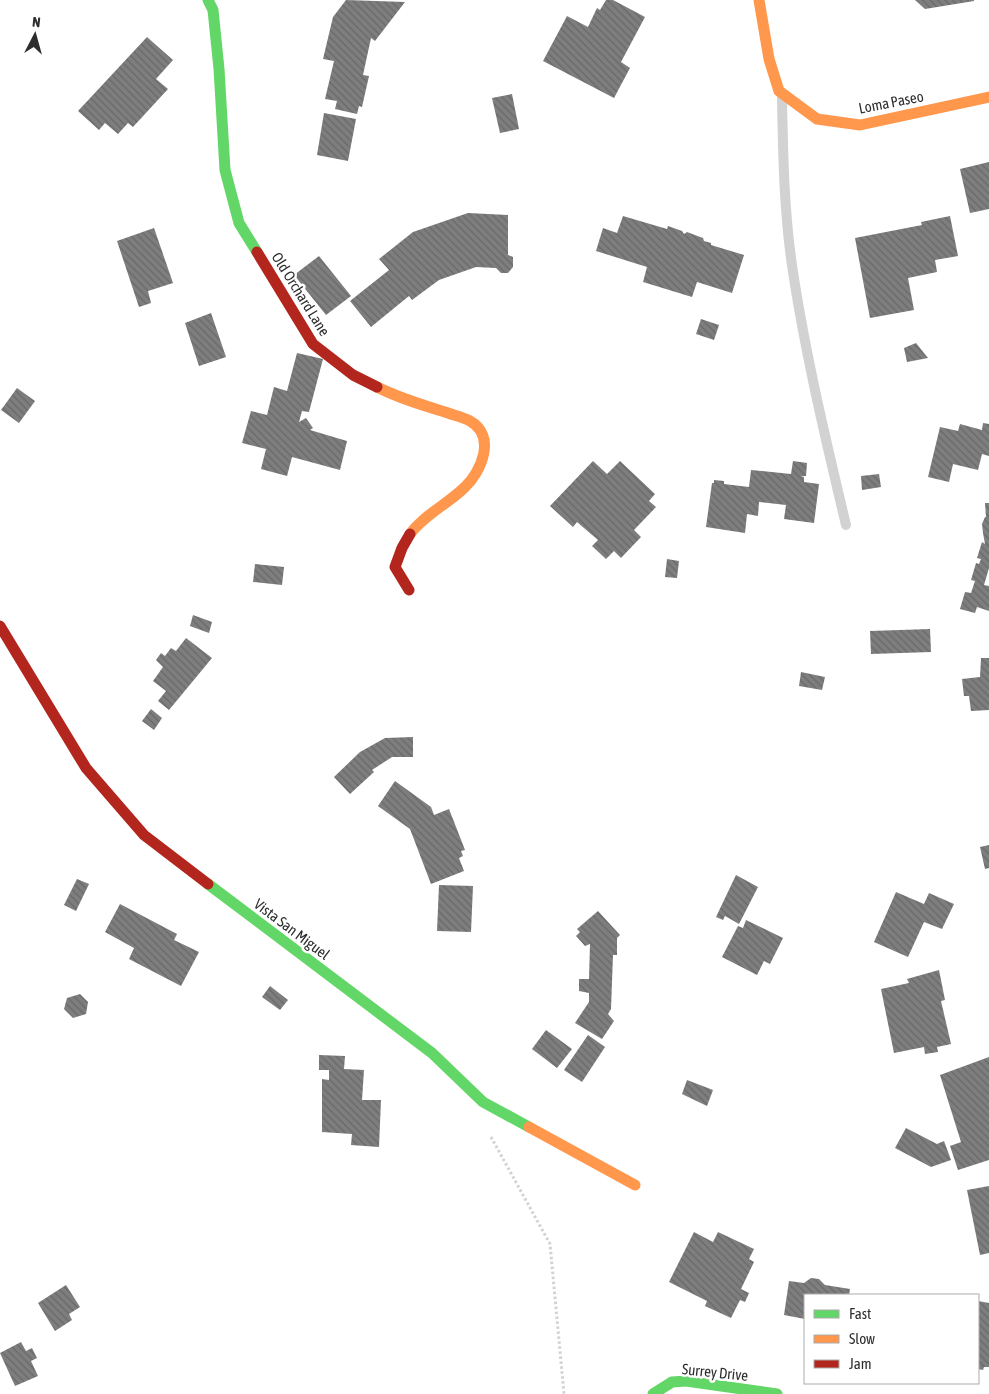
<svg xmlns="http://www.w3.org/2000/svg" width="989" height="1394" viewBox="0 0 989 1394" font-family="'Asap Condensed',sans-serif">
<defs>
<pattern id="building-back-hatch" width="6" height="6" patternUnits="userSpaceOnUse" patternTransform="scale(1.25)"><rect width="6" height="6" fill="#7e7e7e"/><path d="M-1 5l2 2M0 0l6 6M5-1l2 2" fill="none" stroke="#686868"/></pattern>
</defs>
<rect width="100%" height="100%" fill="#fff"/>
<path fill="url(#building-back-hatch)" d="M346,0l59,2 -30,39 -4,-3 -8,37 6,1 -7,31 -3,-1 -2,8 -22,-5 2,-8 -12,-2 9,-38 -11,-2 10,-42z
M606,0h7l32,17 -24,45 9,6 -16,30 -71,-37 24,-45 21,11 9,-19 3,2z
M915,0h59v1l-49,8z
M147,37l26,23 -17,19 12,10 -35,38 -5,-4 -10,11 -13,-11 -6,7 -21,-19z
M512,94l7,35 -19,4 -8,-35z
M324,113l32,6 -8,42 -31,-6z
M989,162v47l-19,4 -10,-44z
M468,213l40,2v40l5,2v10l-5,6h-7l-5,-5 -20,-1 -37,13 -27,20 -3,-4 -38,31 -21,-26 39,-31 -10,-11 34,-27z
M623,216l44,13 1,-3 14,5 2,3 3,-2 16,6 1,3 7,2v2l33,10 -12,38 -35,-11 -5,15 -49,-15 4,-15 -51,-16 7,-23 14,5z
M950,216l8,40 -23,4 2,12 -29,6 6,32 -44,8 -15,-80 67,-13 -1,-3z
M154,228l19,55 -25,8 3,12 -12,4 -22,-66z
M319,256l32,40 -25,19 -32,-40z
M211,313l15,44 -27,9 -14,-43z
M701,319l18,6 -5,15 -18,-6z
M916,343l12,15 -21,4 -3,-14z
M297,353l26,6 -14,53 -7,-1 -3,11 7,-4 7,10 -3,2 37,11 -7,29 -48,-13 -5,19 -26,-7 5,-20 -24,-6 9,-32 16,4 7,-28 13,4z
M17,388l18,13 -16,22 -18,-13z
M983,423l6,1v32l-7,-2 -4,16 -25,-6 -4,18 -21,-5 12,-50 18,4 2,-7 22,6z
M593,461l14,13 13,-13 35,33 -6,7 7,6 -22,23 7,7 -20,21 -7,-7 -8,8 -14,-13 6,-6 -21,-18 -4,5 -23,-21z
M793,461l14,2 -1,13h-5l3,1v5l15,2 -5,39 -30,-4 2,-14 -27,-3 -1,14 -11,-2 -2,19 -39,-6 6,-44h2v-3l10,1v3l25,3 2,-17 40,4z
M879,474l2,13 -19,3 -1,-14z
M985,503h4v65l-5,17 5,1v25l-12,-4 -2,6 -15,-4 5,-17 6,1 4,-12 -4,-1 5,-17 3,1 2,-5 -4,-1 5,-16 3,2 -2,-11 -1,-9 3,-7h1z
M667,559l12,2 -2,17 -12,-1z
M255,564l29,3 -2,18 -29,-3z
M193,615l19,7 -3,11 -19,-7z
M930,629l1,23 -60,2 -1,-23z
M186,638l26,20 -43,52 -11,-9 8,-10 -13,-10 10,-14 -7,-7 5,-7 4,3 6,-8 5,3z
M981,658h8v52l-18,1 -2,-15h-5l-2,-17 18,-2z
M801,672l24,5 -3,13 -23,-4z
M151,709l11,9 -8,12 -12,-9z
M413,737v20h-21l-20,13 2,2 -24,22 -16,-17 26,-25 25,-14z
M395,781l36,26 3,8 15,-6 16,41 -4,1 2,5 -4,2 5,13 -33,13 -21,-55 -32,-23z
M989,845v23l-4,1 -5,-22z
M736,875l22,12 -19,37 -14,-8 -2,4 -7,-3z
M77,879l12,5 -13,27 -12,-6z
M439,885l34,1 -2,46 -34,-1z
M896,892l28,12 5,-11 25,11 -12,25 -18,-7 -16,35 -34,-15z
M120,904l57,30 -3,6 25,12 -18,34 -52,-27 5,-11 -29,-16z
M598,911l22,24 -3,3v17h-4l-2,54 -3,5 6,7 -12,18 -27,-16 14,-21v-9l-10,-2v-12h10l1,-35 -5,2 -9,-10 4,-4 -3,-3z
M746,920l37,18 -13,26 -6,-3 -7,14 -35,-18 16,-31 5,2z
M939,970l6,30 -4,1 10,43 -14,3 1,5 -13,2 -1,-7 -30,6 -13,-64 28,-6 -2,-4z
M270,986l18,14 -8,10 -18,-13z
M80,994l8,8 -2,12 -13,4 -9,-9 3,-11z
M546,1030l26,19 -15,19 -25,-19z
M588,1035l17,12 -23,35 -18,-12z
M319,1055l26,1 -1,13 20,1 -2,30h19l-2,47 -28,-2 1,-11 -30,-2v-53l7,1v-10h-10z
M989,1057v103l-31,10 -8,-24 11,-4 -21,-67z
M687,1080l26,10 -6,16 -25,-12z
M906,1128l31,16 7,-3 7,19 -20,7 -36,-19z
M989,1186v67l-9,2 -13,-65z
M694,1232l19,10 5,-10 36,17 -5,10 5,3 -13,27 8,4 -4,9 -5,-2 -9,18 -26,-12 2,-5 -38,-19z
M811,1278l8,1 6,6 25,4 -1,6h-44v24l-21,-4 5,-34 15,2z
M66,1285l14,22 -11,7 3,6 -17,11 -17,-28z
M978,1301l11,2v64h-5l-1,3 -5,-1z
M21,1342l5,9 6,-3 5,10 -6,3 7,15 -23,10 -15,-33z"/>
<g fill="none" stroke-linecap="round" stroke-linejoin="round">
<path stroke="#d2d2d2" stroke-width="3" stroke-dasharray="2.5 2.5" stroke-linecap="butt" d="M491,1137l59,107 14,150"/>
<path stroke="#d2d2d2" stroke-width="10" d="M782,97c1,58 2,117 11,175 13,85 33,169 53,253"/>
<path stroke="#63d668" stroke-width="11" d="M208,0l5,10 6,59 6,101 14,53 18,29
M208,884l224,169 51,49 46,25
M653,1394l19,-12 14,-1 91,13"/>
<path stroke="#ff974d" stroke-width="11" d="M759,0l10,59 10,32 38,28 43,6 129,-28
M377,387c22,11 45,18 68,25 8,3 18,5 25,9 27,15 11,51 -5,66 -17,17 -40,27 -55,47
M529,1127l106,58"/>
<path stroke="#b3261e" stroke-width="11" d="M257,252l56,92 40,31 24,12
M409,590l-14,-23 7,-19 8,-14
M0,626l86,142 58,67 64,49"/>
</g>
<g text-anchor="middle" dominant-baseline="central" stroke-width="5" stroke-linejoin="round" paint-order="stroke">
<g font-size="15" fill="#2d2d2d" stroke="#fff">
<text transform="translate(891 102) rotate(-11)">Loma Paseo</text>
<text transform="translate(301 294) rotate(58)">Old Orchard Lane</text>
<text transform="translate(292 929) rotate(37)">Vista San Miguel</text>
<text transform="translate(715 1372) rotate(6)">Surrey Drive</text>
</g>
</g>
<rect x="804" y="1294" width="175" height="90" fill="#ffffff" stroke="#ababab"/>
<rect x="814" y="1310" width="25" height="8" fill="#63d668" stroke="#ababab"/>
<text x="849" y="1319" font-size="15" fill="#2d2d2d">Fast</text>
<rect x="814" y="1335" width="25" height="8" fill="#ff974d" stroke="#ababab"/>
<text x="849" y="1344" font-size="15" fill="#2d2d2d">Slow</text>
<rect x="814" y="1360" width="25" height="8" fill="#b3261e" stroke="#ababab"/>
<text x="849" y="1369" font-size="15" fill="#2d2d2d">Jam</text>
<g transform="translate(35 35) rotate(6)" stroke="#ffffff" stroke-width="4" paint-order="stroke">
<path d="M0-4L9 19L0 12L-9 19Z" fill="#2d2d2d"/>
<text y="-8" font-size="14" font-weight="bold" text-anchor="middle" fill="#2d2d2d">N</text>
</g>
</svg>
